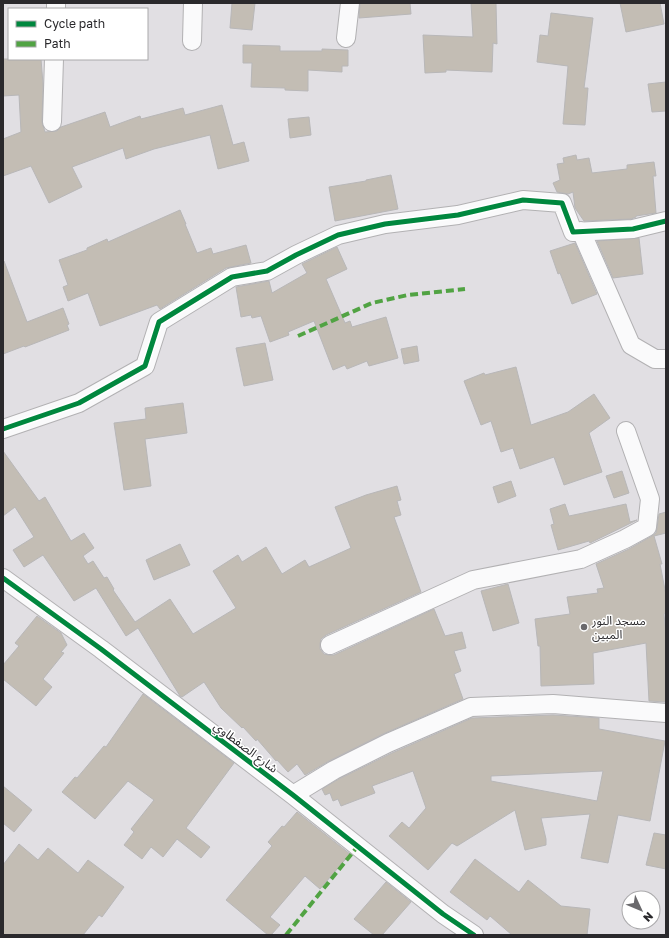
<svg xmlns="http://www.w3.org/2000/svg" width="669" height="938" viewBox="0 0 669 938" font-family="'Golos Text','Noto Sans Arabic',sans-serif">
<rect width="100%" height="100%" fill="#e1dfe3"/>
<path fill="#c3bdb4" stroke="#b8b7b8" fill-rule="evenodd" d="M232,3h23l-3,27 -22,-2z
M360,3h50l1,11 -52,4z
M471,3h25l1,41 -4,-1 -1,29 -46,-2v2l-21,1 -2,-38 50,2z
M620,3h40l4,21 -38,8z
M551,13l42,5 -9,70h4l-3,37 -22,-1 5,-58 -31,-4 3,-27 8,1z
M243,45l37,1v5h42v-2l26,1v16h-6v6l-34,-2v21l-23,-1v-2l-34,-1 1,-24h-9z
M3,59h38l2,25 -1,38 3,10 12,-1 4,-4 44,-15 5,15 30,-11 1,3 42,-11 2,7 37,-10 11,40 11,-3 5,19 -31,8 -8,-34 -56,14 -28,10 -3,-11 -51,19 10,20 -33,16 -18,-37 -28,10v-37l18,-7 -2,-37 -16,1z
M666,82v29l-14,1 -4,-28z
M309,117l2,18 -21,3 -2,-19z
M576,155l1,5 12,-2 3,15 35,-4v-4l27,-3 2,14h-3l3,37 -20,3v1l-5,2 -47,2 -9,-13 -2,-16 -5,2 -11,-2 -4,-9 7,-3 -3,-16 7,-1 -1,-5z
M391,175l7,34 -63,12 -6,-34 37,-6v-1z
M180,210l6,14h-1l12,29 14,-5 2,6 33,-9 5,18 -25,5 -66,41 -3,-4 -57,21 -12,-33 -20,8 -5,-14 5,-2 -9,-25 28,-10v-2l20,-9 1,3z
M639,238l4,36 -30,4 -16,-37z
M575,243l22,51 -25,10 -12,-31 -2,1 -8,-23z
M337,247l10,22 -21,10 19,44 5,-2 2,6 34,-10 12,41 -29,8 -2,-5 -20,8 -2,-4 -12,5 -19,-49 -26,11 1,3 -19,7 -9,-26 -9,2 -1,-3 -10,2 -5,-30 33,-6 3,12 35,-20 -5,-9z
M3,261h1l23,61 36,-14 6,16 -2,1 2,5 -44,17 -1,-1 -21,8z
M265,343l8,37 -29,6 -8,-38z
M417,346l2,15 -15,3 -3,-15z
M516,367l15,58 37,-13 26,-18 16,24 -21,15 13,39 -38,13 -10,-28 -34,12 -7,-21 -12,4 -10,-31 -10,4 -17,-44 20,-8 1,2z
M183,403l4,30 -42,6 6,47 -27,4 -10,-67 32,-4 -1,-11z
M3,451l36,50 6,-4 26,44 13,-8 10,15 -11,8 5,8 5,-3 11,17 3,-1 7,12 -1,1 22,32 35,-23 23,35 43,-26 -23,-37 25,-16 4,7 24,-15 16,27 23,-14 4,7 42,-19 -16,-41 31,-12 31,-9 4,14 -4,1 4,14 -7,2 27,75 -95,43 -5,4 -1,5v5l4,5 5,1h5l100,-46 11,27 17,-4 4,16 -12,3 7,20 -7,3 9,25 -80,35 -54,27 -24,14 -8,-11 -9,8 -11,-12 -1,1 -19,-22 -1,2 -13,-14 -1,1 -21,-20 -17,-26 -22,15 -2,-1 -42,-68 -12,8 -30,-48 -22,13 -31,-46 -19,12 -11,-17 21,-13 -19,-30 -12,9z
M622,471l7,22 -15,5 -8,-22z
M511,481l5,15 -18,7 -5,-16z
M565,504l4,12 57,-12 4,18 7,-2 -47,23 -1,-2 -31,9 -7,-25 3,-1 -4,-15z
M666,512v21l-12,3 8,28h-2l6,31v18l-2,1 2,20v68l-17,-1 -3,-58 -53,10 1,31 -53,2 -1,-40h-2l-3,-27 35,-5 -3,-17 31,-4 -1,-4 7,-1 -8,-24 33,-15 23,-13 4,-3 1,-5 2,-14z
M180,544l10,21 -36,15 -8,-20z
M508,584l11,39 -26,8 -12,-40z
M37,616l24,17 6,12 -6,7 3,1 -21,26 9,8 -16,19 -33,-27v-14l16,-19 -4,-3z
M143,694l91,69 -48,65 24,19 -9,11 -24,-19 -14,18 -12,-10 -9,12 -18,-14 10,-13 -3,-3 23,-29 -26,-19 -33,38 -33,-27 13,-15 2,1 27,-32 2,1z
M553,715l46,3v11l66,12 -15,80 -32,-6 -10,48 -27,-5 9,-44 -49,4 5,21v6l-21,5 -10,-40 -58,36 -5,-3 -24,27 -39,-34 13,-14 7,6 17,-20 -13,-37 -41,15 3,7 -34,13 -3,-7 -5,2 -3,-8 -5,2 -3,-6 17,-10 53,-26 80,-35zM603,771l-6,30 -106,-20v-5z
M3,786l29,24 -18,22 -11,-9z
M297,812l53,42 -30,35 -15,-13 -35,41 10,8 -9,10h-3l-42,-35 46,-54 -4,-4 14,-16 2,1z
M654,833l12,2v34l-20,-4z
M19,844l19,16 10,-12 30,25 10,-13 36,27 -22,30 -3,-2 -16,20h-80v-70z
M475,859l44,33 9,-12 33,26 29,3 -3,26h-75l-22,-19 -3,4 -37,-28z
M386,882l25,20 -29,33h-8l-20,-16z"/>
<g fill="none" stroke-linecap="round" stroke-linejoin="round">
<defs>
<path id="street" d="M56,3v6
M346,38l4,-35
M192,41l1,-38
M52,122l2,-63
M581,231l50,114 24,14h11
M3,429l76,-26 66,-37 14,-44 73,-45 35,-6 29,-16 42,-20 47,-11 73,-9 65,-15 39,3 11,29 60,-3 33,-8
M3,578l98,71 192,146 150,119 31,21
M330,645l143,-65 108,-21 44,-20 22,-12 3,-28 -24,-68
M293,795l41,-25 54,-27 83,-36 82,-3 113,9"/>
</defs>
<use href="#street" stroke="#b2b1b3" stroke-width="20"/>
<use href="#street" stroke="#fafafb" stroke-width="18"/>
<path stroke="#51a343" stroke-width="4" stroke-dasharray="8 4" stroke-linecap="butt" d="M298,336l74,-33 36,-8 57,-6
M286,935l72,-89"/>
<defs>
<path id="cycleway" d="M3,429l76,-26 66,-37 14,-44 73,-45 35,-6 29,-16 42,-20 47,-11 73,-9 65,-15 39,3 11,29 60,-3 33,-8
M3,578l98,71 192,146 150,119 31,21"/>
</defs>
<use href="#cycleway" stroke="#fff" stroke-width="8"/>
<use href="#cycleway" stroke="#00873e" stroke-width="5"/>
</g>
<circle fill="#6a696c" stroke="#fff" stroke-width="1.5" cx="584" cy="627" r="4"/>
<g text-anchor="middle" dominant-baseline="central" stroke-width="3" stroke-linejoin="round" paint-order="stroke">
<g font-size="12" fill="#2a292c" stroke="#fff" text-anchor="start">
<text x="592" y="620">مسجد النور<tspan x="592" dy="14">المبين</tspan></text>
</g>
<g font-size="12" fill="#2a292c" stroke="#fff">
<text transform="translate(246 747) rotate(37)">شارع الصفطاوي</text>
</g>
</g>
<rect width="669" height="938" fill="none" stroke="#2a292c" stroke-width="8"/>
<rect x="8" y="8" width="140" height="52" fill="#ffffff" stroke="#aaa9ab"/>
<rect x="16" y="21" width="20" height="6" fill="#00873e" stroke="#aaa9ab"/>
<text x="44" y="28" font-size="12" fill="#2a292c">Cycle path</text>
<rect x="16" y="41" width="20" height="6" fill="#51a343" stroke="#aaa9ab"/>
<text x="44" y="48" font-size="12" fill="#2a292c">Path</text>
<g transform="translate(641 910) rotate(134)"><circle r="19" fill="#ffffff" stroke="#aaa9ab"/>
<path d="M0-3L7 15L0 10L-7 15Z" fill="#6a696c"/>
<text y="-6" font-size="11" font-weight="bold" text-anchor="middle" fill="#2a292c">N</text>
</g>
</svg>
